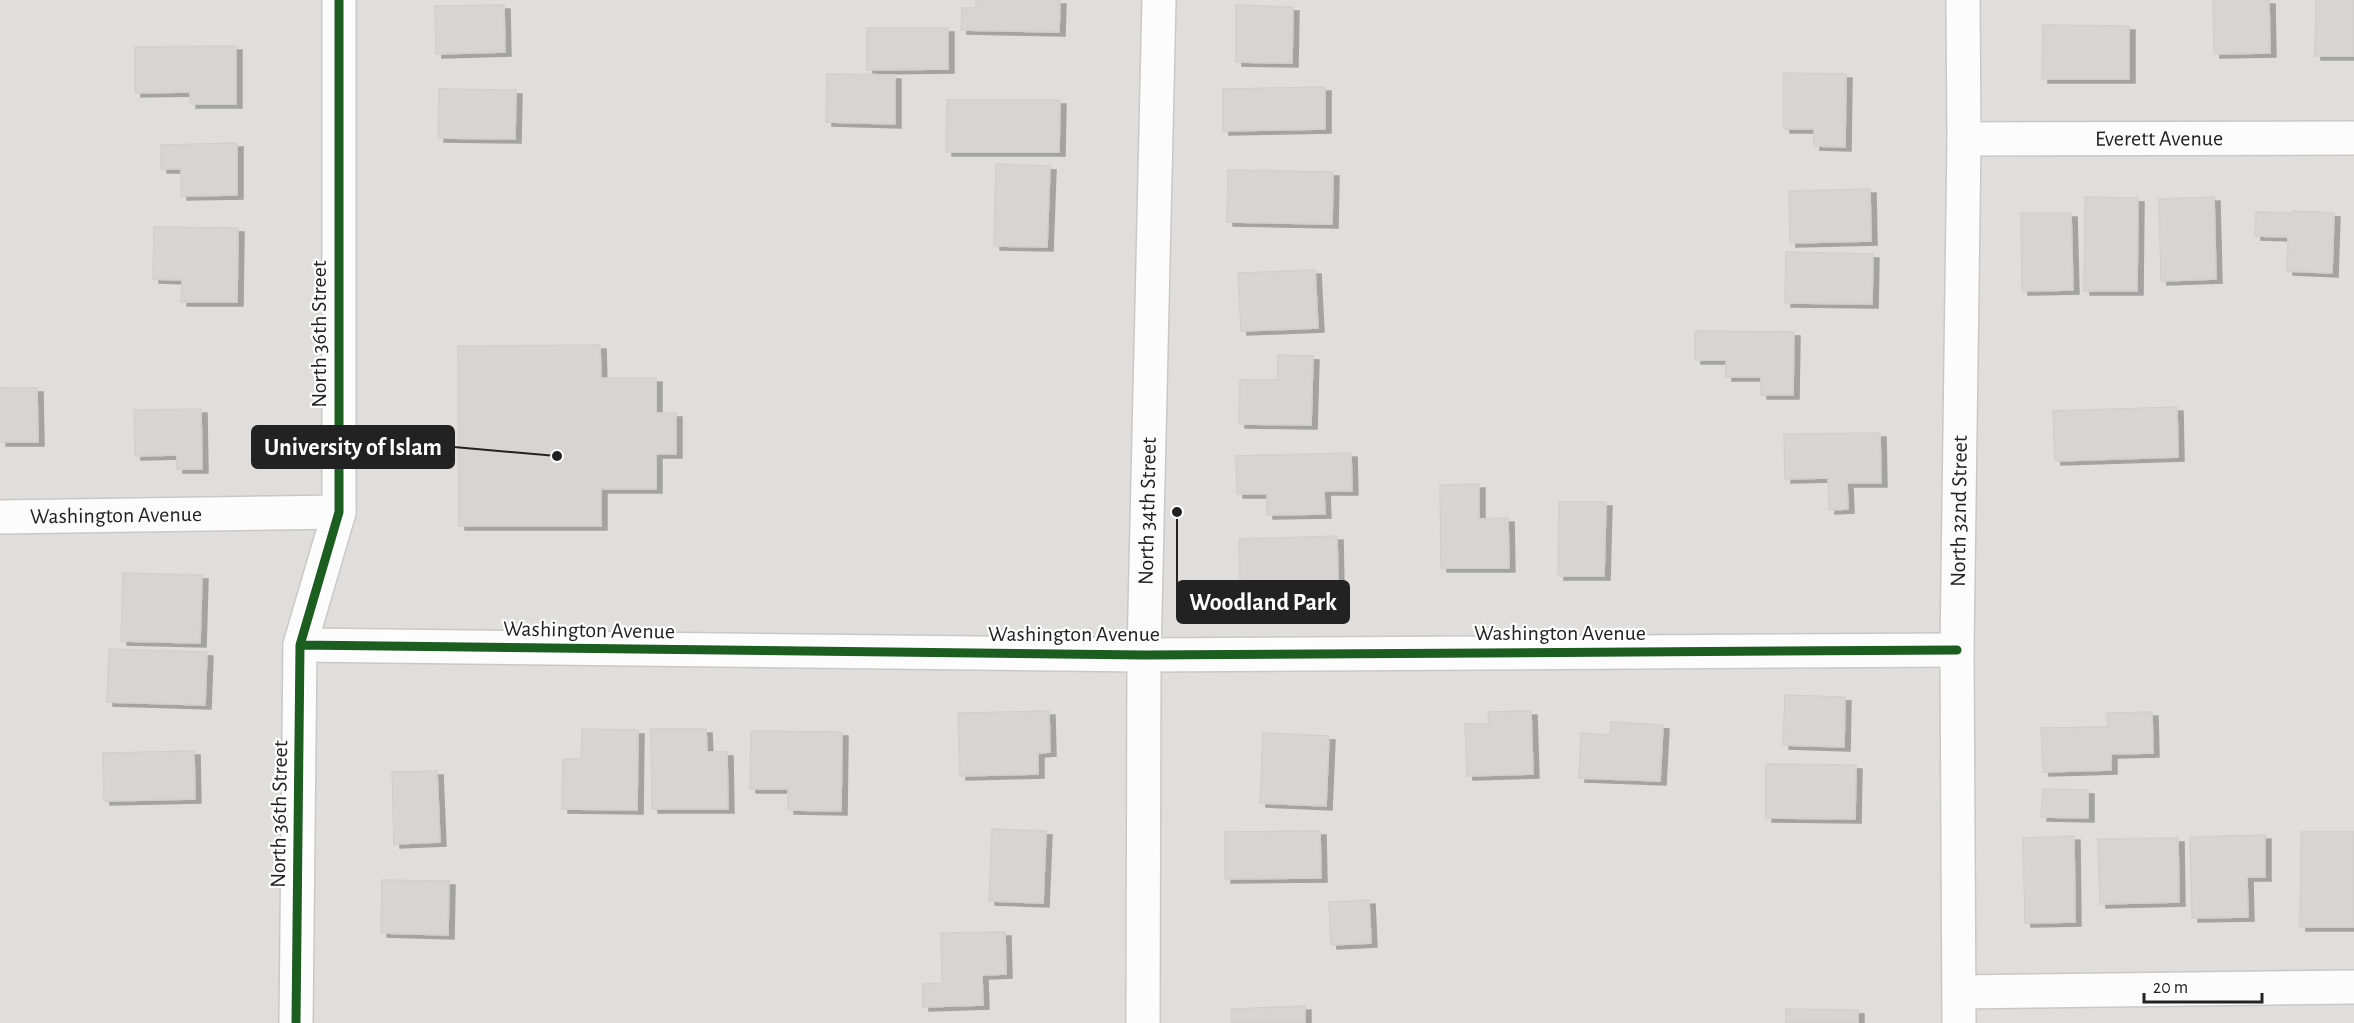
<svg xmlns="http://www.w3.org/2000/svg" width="2354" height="1023" viewBox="0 0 2354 1023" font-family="'Alegreya Sans',sans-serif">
<defs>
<filter id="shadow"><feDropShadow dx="6" dy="4" stdDeviation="0" flood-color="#0004"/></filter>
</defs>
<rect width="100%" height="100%" fill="#f0eeeb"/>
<path fill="#dfdedc" d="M0,0h2354v1023h-2354z"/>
<path fill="#d7d4d2" stroke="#d3d0cc" stroke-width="1.5" filter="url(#shadow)" d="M976,0h84l-1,32 -98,-2 1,-22h14z
M2213,0h56l1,53 -56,1z
M2316,0h38v56h-39z
M504,5l1,47 -69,2 -1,-48z
M1236,5l57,2 -1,56 -56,-1z
M2043,25l86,1v53h-87z
M867,28h81v41l-81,1z
M236,46v58h-46v-12l-55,1v-46z
M1784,73l62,1 -1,73 -31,-1v-17h-30z
M827,74l68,1v49l-69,-2z
M1325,87v42l-102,2v-42z
M439,89l77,1 -1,49 -77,-1z
M947,100h113l-1,52h-113z
M237,143v52l-56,1v-27h-20v-24z
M996,164l54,2 -3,81 -53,-1z
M1228,170l105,2 -1,52 -105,-2z
M1870,189l1,52 -81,2 -1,-52z
M2085,197l53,1 -1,93h-53z
M2214,197l2,82 -55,2 -2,-82z
M2293,211l41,2 -2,60 -45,-2 1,-34 -33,-1 1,-24 37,1z
M2021,213h50l2,77 -51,1z
M154,227l84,1 -1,74h-56l1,-22 -29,-1z
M1786,252l87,2 -1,50 -87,-1z
M1315,270l3,58 -77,3 -3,-58z
M1695,331l99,1 -1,63h-32v-18h-35v-17h-31z
M600,345l1,33h55v35h20v41h-20v35h-55v37h-142l-1,-180z
M1278,355l35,1 -2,69 -72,-1 1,-44h38z
M0,388h37l1,54h-38z
M2177,407l1,50 -123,4 -2,-50z
M201,409l1,60h-25v-14l-42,1 -1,-46z
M1880,433l1,50h-34l1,26 -19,1 -1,-32 -43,1 -1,-45z
M1351,453l1,38h-28l1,23 -58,1v-21h-30l-1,-38z
M1479,484v35l29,-1 1,50h-68l-1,-83z
M1559,502h47l-2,74h-46z
M1337,536l1,46h-19v21l-33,1v-22h-46l-1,-43z
M123,573l79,2 -2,68 -79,-2z
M109,649l98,3 -2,53 -98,-3z
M1785,695l60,2 -1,50 -61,-2z
M1049,711l1,41 -12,1v21l-78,2 -2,-63z
M1531,711l2,63 -66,2 -2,-52h24l-1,-12z
M2152,712l1,41 -42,1v16l-68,2 -2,-44 67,-1 -1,-14z
M1611,722l52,3 -3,56 -81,-3 2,-45 29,2z
M582,729l56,1 -1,80 -75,-1 1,-50h18z
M651,729h55l1,23h20l1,57h-76z
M751,731l91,1 -1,79 -53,-1v-21h-38z
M1263,733l66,3 -3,70 -66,-3z
M194,751l1,48 -91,2 -1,-48z
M1766,764l90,1 -1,54 -89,-1z
M437,771l3,71 -46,2 -2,-72z
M2043,789l45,1v28l-47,-1z
M992,829l54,2 -3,72 -54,-2z
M1320,831l1,47 -96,1v-47z
M2301,832h53v95h-54z
M2265,835v42h-18l1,40 -56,1 -2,-81z
M2074,836l1,86 -50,1 -2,-85z
M2178,838l1,64 -79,2 -2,-65z
M382,880l67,1 -1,54 -67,-2z
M1369,900l2,43 -40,2 -2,-43z
M1005,932l1,42 -24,1 1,30 -60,2v-23l19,-1 -1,-50z
M1305,1006v17h-73v-14z
M1786,1009l72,1v13h-72z"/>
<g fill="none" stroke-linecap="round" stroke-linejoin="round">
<defs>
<g id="minor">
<path id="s1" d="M1964,139l390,-1"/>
<path id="s2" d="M0,517l339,-5"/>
<path d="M300,645l844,10 813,-5"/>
<path d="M1959,992l395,-5"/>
<path d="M296,1023l4,-378 39,-133v-512"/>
<path id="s3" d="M1143,1023l1,-368 15,-655"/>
<path id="s4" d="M1959,1023l-2,-373 7,-511 -1,-139"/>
</g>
</defs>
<use href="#minor" stroke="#c9c8c7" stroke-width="36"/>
<use href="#minor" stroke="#fdfcfc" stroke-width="33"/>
<defs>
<path id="cycleway" d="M300,645l844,10 813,-5
M296,1023l4,-378 39,-133v-512"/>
</defs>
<use href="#cycleway" stroke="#fff" stroke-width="13"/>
<use href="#cycleway" stroke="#1b5e20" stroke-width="9"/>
</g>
<g text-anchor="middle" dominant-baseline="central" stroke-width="4.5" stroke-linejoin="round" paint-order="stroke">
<g font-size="22" fill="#222" stroke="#fff">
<text stroke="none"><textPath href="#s1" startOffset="195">Everett Avenue</textPath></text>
<text transform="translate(319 334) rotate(-90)">North 36th Street</text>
<text stroke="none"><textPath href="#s3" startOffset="512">North 34th Street</textPath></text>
<text stroke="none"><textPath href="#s4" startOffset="512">North 32nd Street</textPath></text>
<text stroke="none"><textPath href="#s2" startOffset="116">Washington Avenue</textPath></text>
<text transform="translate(589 630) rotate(1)">Washington Avenue</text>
<text x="1560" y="633">Washington Avenue</text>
<text x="1074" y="634">Washington Avenue</text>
<text transform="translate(279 814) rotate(-89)">North 36th Street</text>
</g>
</g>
<path fill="none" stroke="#222" stroke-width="2" d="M557 456L454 447M1177 512L1177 602"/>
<g fill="#222" stroke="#fff" stroke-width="2">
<circle cx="557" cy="456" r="6"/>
<circle cx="1177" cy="512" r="6"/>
</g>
<g fill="#222" stroke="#222" stroke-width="2">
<rect x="252" y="426" width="202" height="42" rx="6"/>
<rect x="1177" y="581" width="172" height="42" rx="6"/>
</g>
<g font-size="24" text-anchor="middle" font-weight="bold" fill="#fff">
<text x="353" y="455">University of Islam</text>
<text x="1263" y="610">Woodland Park</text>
</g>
<path d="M2144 993v9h118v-9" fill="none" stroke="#222222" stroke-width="3"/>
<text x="2153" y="993" font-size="18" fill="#222222" stroke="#ffffff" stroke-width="4.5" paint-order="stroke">20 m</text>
</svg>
